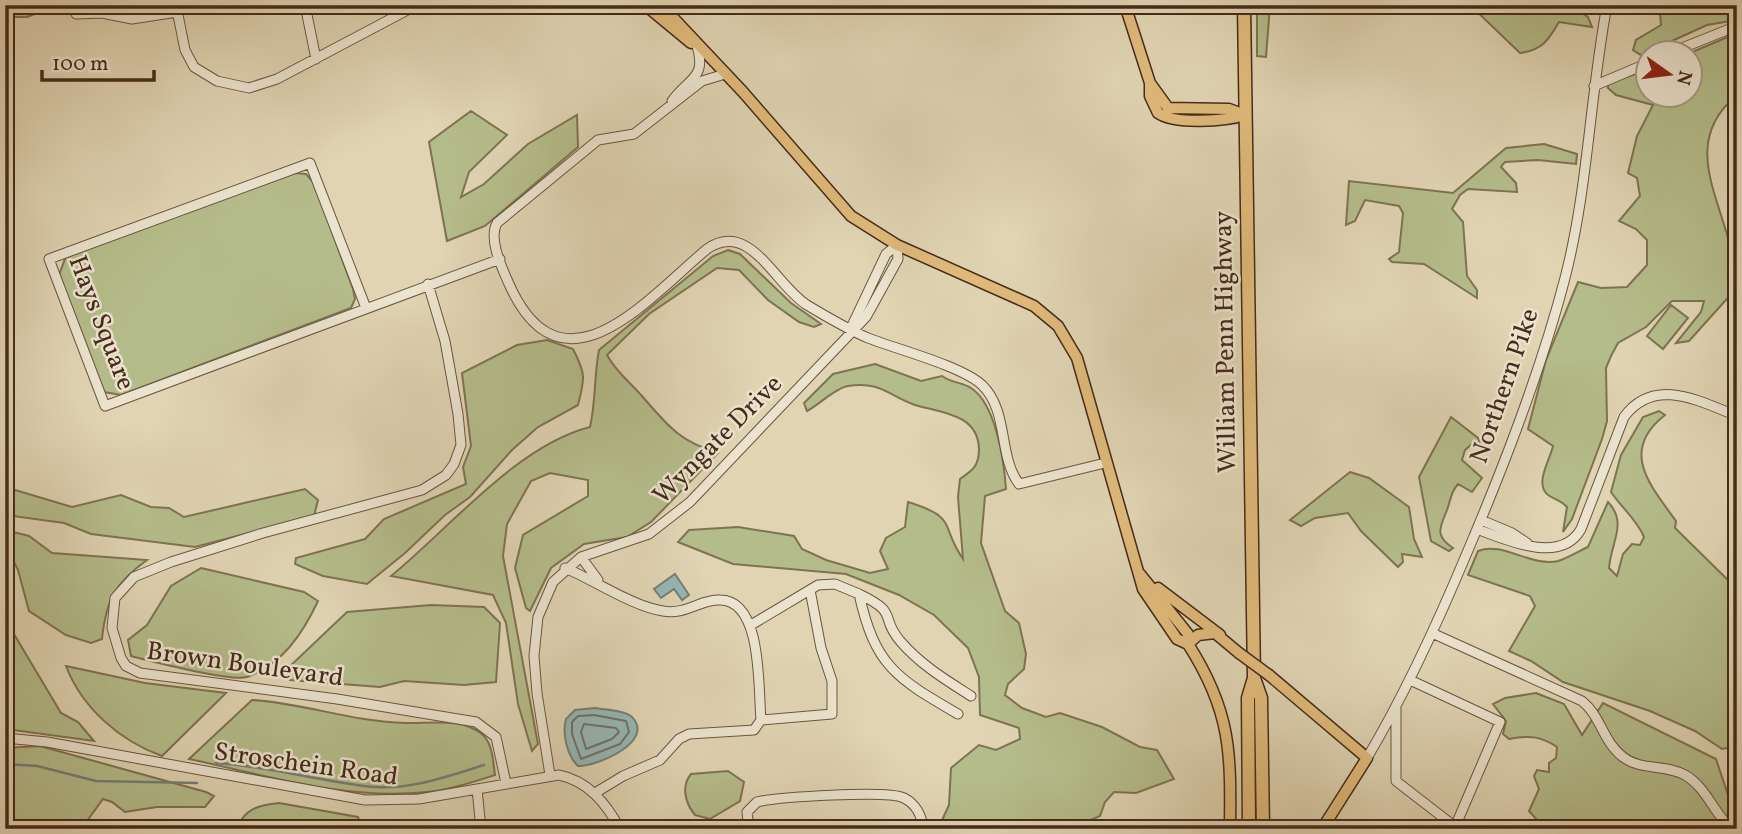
<svg xmlns="http://www.w3.org/2000/svg" width="1742" height="834" viewBox="0 0 1742 834" font-family="Vollkorn,serif">
<rect width="100%" height="100%" fill="#e0d4b3"/>
<filter id="stains"><feTurbulence type="fractalNoise" baseFrequency=".00286" numOctaves="4"/><feColorMatrix values="0 0 0 0 .2 0 0 0 0 .09 0 0 0 0 .02 0 0 0 .5 -.17"/></filter>
<radialGradient id="worn" r=".72"><stop offset=".6" stop-color="#630" stop-opacity="0"/><stop offset="1" stop-color="#630" stop-opacity=".3"/></radialGradient>
<path fill="#b5bc8b" stroke="#7e7352" stroke-width="2" d="M5,5h35v7l-13,5h-22z
M1257,5h13l-4,52 -9,-1z
M1470,5h98l20,12 4,10 -33,-5c-11,19 -17,28 -39,31z
M1646,5h91v15l-30,5 -66,30 -8,-5 3,-10 25,-15 -1,-13z
M1737,33v62c-69,57 5,125 -3,196l-45,50 -13,2 25,-31 3,-11h-32l-26,26 -28,16 -7,13 -5,12 1,53 -5,18 -30,80 -9,13 4,-25c-6,-7 -12,-7 -19,-12 -14,-11 2,-35 5,-49l-25,-17 18,-69 32,-78 23,6 26,-1 20,-22v-25l-11,-11 -17,-8 21,-25 -3,-18 -9,-5 9,-37 16,-31 -37,-10 -8,-7v-5l39,-13 1,24h42v-41z
M471,111l36,24 -38,37 -8,25 23,-13 44,-40 49,-29 1,32 -93,79 -38,15 -18,-99z
M1544,144l33,10 -1,10 -38,-4 -33,2 -4,5 15,16 1,9 -49,-3 -8,6 -8,14 11,13 4,54 10,14v8l-53,-34 -32,-2 -3,-3 10,-7 4,-39 -4,-7 -34,-6 -10,21 -9,4 3,-44 104,12 53,-45z
M294,173l12,1 8,9 39,106 2,10 -4,9 -230,87 -17,-3 -45,-117 7,-19z
M728,250l12,4 51,49 30,21 -7,3 -15,-5 -31,-22 -29,-30 -22,-2 -68,46 -42,41c9,17 23,27 35,41 26,30 37,45 76,57l-67,69 -24,15 -43,7 -33,24 -21,43 -4,-3 -11,-40 8,-33 65,-39v-16l-38,-7 -19,8 -24,43 -4,32 35,188 -6,7 -14,-47 -12,-81 -13,-28 -102,-19c59,-48 125,-130 199,-149 6,-26 4,-51 9,-77l114,-94z
M1671,305l17,13 -25,31 -16,-13z
M547,340l26,9c13,25 12,29 5,56l-40,22 -26,23 -42,47 -25,18 -40,38 -38,31 -44,-8 -28,-12 1,-6 69,-19 19,-20 82,-35 -3,-17 8,-21 -9,-73 55,-28z
M875,364l46,17 21,-5c9,7 20,6 29,12 25,16 33,73 35,101l-21,7 -4,47 24,68 14,12 7,31 -2,15 -16,15 -3,11 17,13 24,9 14,-4 42,14 38,20 17,3 17,29 -38,14 -22,-1 -9,10 -5,14 -31,13h-131l11,-24 2,-37 28,-23 17,5 24,-11 -1,-11 -39,-13 -1,-38 -11,-29 -34,-33 -35,-20 -53,-21 -113,-10 -55,-22 11,-12 49,-3 56,9 8,13 24,11 44,13 18,-4 -8,-18 6,-13 19,-11 3,-25c51,16 31,22 55,57l-5,-62 2,-18c13,-9 19,-13 19,-30 -1,-35 -37,-36 -64,-44 -26,-9 -34,-24 -67,-19 -13,2 -29,19 -41,25l-3,-8 29,-29z
M1659,411l6,4c-46,36 -15,70 11,106l-1,7 62,61v151l-4,7 -11,2 -27,-18 -45,-20 -87,-29 -32,-21 -22,-10 26,-45 -5,-10 -62,-21 10,-24c25,-10 52,16 80,10 10,-3 21,-10 30,-14l20,-45c20,21 3,40 1,66l8,8 6,-22 9,-10 8,1 4,-8c-7,-17 -23,-30 -33,-45l10,-37 22,-38z
M1451,417l27,21 4,9 -8,-5 -9,8 -3,10 20,18 -10,14 -14,-8c-8,9 -7,16 -11,26 -7,18 -13,25 6,38l-4,3 -18,-10 -12,-64z
M1350,472l19,6 40,29 5,32 8,18 -20,-3 1,8 -5,5 -37,-36 -13,-18 -33,5 -14,8 -11,-6z
M5,487l67,20 49,-12 30,12 18,1 15,9 121,-28 13,11 -4,16 -119,31 -104,-13 -27,-11 -59,-8z
M5,530l24,6 23,17 95,7c-32,23 -41,40 -45,79l-11,4 -25,-8 -37,-24 -11,-41 -13,-26z
M201,568l103,24 14,9c-15,32 -36,64 -71,76 -17,5 -96,-16 -116,-21l-3,-16 19,-15 24,-39z
M431,605l53,2 16,16 -4,59 -32,3 -60,-4 -24,6 -90,-7 -2,-12 59,-56z
M5,619l56,94 17,9 16,19 -89,-12z
M66,666l79,17 81,10 -64,63c-42,-15 -80,-48 -96,-90z
M1536,693l28,11 18,31 21,-32 113,56 16,48 -13,22h-158l-24,-9 -8,-9 10,-22 -5,-13 3,-6 12,2v-9l7,-5 1,-11c-16,-11 -29,-12 -48,-8l-6,-5 3,-13 -13,-17 12,-6z
M252,700c52,3 101,22 153,23 25,1 58,-6 78,12 10,10 10,27 12,40 -22,7 -46,15 -68,17 -81,9 -161,-17 -238,-33z
M40,746l166,46 8,4 -9,11h-48l-32,5 -13,-10 -9,-3 -22,30h-76v-81z
M728,771l16,11 -4,19 -30,18 -15,-4c-10,-12 -14,-29 -4,-41z
M279,803l79,14 2,6c-24,11 -68,8 -95,3l-4,3h-24c7,-21 23,-24 42,-26z"/>
<path fill="#96b7b5" stroke="#767f77" stroke-width="2" d="M675,574l14,21 -7,5 -8,-11 -13,9 -7,-9z
M595,708c10,2 29,2 37,9 24,25 -37,50 -54,49 -11,-10 -16,-33 -12,-47l9,-9z"/>
<g fill="none" stroke-linecap="round" stroke-linejoin="round">
<path stroke="#6e7068" stroke-width="2" d="M594,715l32,6 3,11 -9,12 -39,15 -9,-25v-12l6,-6z
M584,724l32,4 3,4 -7,7 -26,10 -5,-17z"/>
<path stroke="#767f77" stroke-width="2.5" d="M216,763c51,3 98,17 148,23 41,6 82,-9 120,-21
M5,764l32,2 59,15 101,2"/>
<defs>
<path id="minor" d="M176,5l9,45 9,17 23,14 32,7 28,-9 140,-74
M305,5l11,54
M76,14l26,-1 30,6 45,-7
M1672,52l65,-26
M725,74l-23,7 -68,53 -36,6 -101,83c-9,16 5,45 12,61 53,119 139,14 198,-35 43,-30 68,36 100,56 20,12 40,24 61,33 28,11 94,28 114,47 27,26 16,71 37,99l86,-21
M1594,86l54,-23
M672,101c16,-23 35,-22 25,-55
M428,284l17,57 13,73 3,31 -7,19 -8,11 -24,15 -159,43 -92,29 -37,15 -19,21 -3,30 9,30 5,8 14,7 197,26 139,23 20,15 10,46
M366,308l-56,-145 -261,96 56,147 395,-147
M850,330l36,-76 11,-9
M1481,520l31,13 15,10
M1477,529c29,11 84,36 104,0l43,-112c30,-41 75,-16 113,-1
M581,557l17,23
M565,568c29,12 69,39 98,43 24,4 37,-12 57,-11 43,0 38,89 41,120
M859,594c42,20 19,22 42,48 20,23 45,38 70,54
M751,625l67,-40 17,-1 24,10c16,72 37,84 99,120
M1432,633l150,68c19,15 21,41 41,56 18,14 43,7 62,18 21,12 29,38 46,54
M1410,680l90,42 -45,105
M1396,709v72l62,48
M761,720l71,-6v-33l-11,-33 -11,-58
M5,738l42,4 318,58 54,-1 140,-24c29,6 47,28 61,54
M1367,758c40,-67 72,-138 102,-210 37,-87 72,-178 96,-270 23,-89 25,-183 42,-273
M550,775l-13,-82 -3,-37 4,-39 15,-35 28,-25 68,-23 41,-32 176,-185 32,-58 -1,-14
M477,789l4,40
M595,793l28,-17 37,-16 19,-21 10,-5 65,-4 7,-10
M749,829l-2,-17 10,-10c21,-5 130,-12 147,-4 12,6 18,18 19,31"/>
<path id="major" d="M645,5l46,38
M661,5l82,87 108,124 46,29 137,61 24,20 19,32 66,231 34,50 11,5c43,67 43,108 42,185
M1125,5l25,78v13l8,17c17,12 68,8 87,2
M1150,83l18,25 61,1 16,6
M1140,574l48,60v10
M1158,588l62,47
M1188,644l10,-9 17,-2 24,20
M1269,675l98,83 -45,71"/>
<path id="highway" d="M1244,5l10,673 -6,20 1,131
M1254,678l7,20 2,131"/>
</defs>
<use href="#minor" stroke="#6c5440" stroke-width="11"/>
<use href="#major" stroke="#462a1a" stroke-width="13"/>
<use href="#highway" stroke="#462a1a" stroke-width="15"/>
<use href="#minor" stroke="#ebe3ce" stroke-width="9"/>
<use href="#major" stroke="#e0ba7a" stroke-width="10"/>
<use href="#highway" stroke="#e0ba7a" stroke-width="12"/>
<defs>
<path id="major-bridge" d="M1239,653l30,22"/>
</defs>
<use href="#major-bridge" stroke="#462a1a" stroke-width="13" stroke-linecap="butt"/>
<use href="#major-bridge" stroke="#e0ba7a" stroke-width="10"/>
</g>
<g text-anchor="middle" dominant-baseline="central" stroke-width="5" stroke-linejoin="round" paint-order="stroke">
<g font-size="26" fill="#462a1a" stroke="#ebe3ce">
<text transform="translate(101 323) rotate(69)">Hays Square</text>
<text transform="translate(1226 342) rotate(-91)">William Penn Highway</text>
<text transform="translate(1505 386) rotate(-71)">Northern Pike</text>
<text transform="translate(718 440) rotate(-45)">Wyngate Drive</text>
<text transform="translate(245 665) rotate(8)">Brown Boulevard</text>
<text transform="translate(306 765) rotate(8)">Stroschein Road</text>
</g>
</g>
<rect width="1742" height="834" fill="none" stroke="#e0d4b3" stroke-width="28"/>
<rect x="7" y="7" width="1728" height="820" fill="none" stroke="#462a1a" stroke-width="3.5"/>
<rect x="14" y="14" width="1714" height="806" fill="none" stroke="#462a1a" stroke-width="2"/>
<g transform="translate(1669 74) rotate(104)"><circle r="33" fill="#ebe3ce" stroke="#a99986" stroke-width="2"/>
<path d="M0-5L12 26L0 18L-12 26Z" fill="#8f2418"/>
<text y="-10" font-size="19" font-weight="bold" text-anchor="middle" fill="#462a1a">N</text>
</g>
<path d="M42 70v10h112v-10" fill="none" stroke="#462a1a" stroke-width="3.5"/>
<text x="52" y="70" font-size="21" fill="#462a1a" stroke="#ebe3ce" stroke-width="5" paint-order="stroke">100 m</text>
<rect width="100%" height="100%" filter="url(#stains)"/>
<rect width="100%" height="100%" fill="url(#worn)"/>
</svg>
